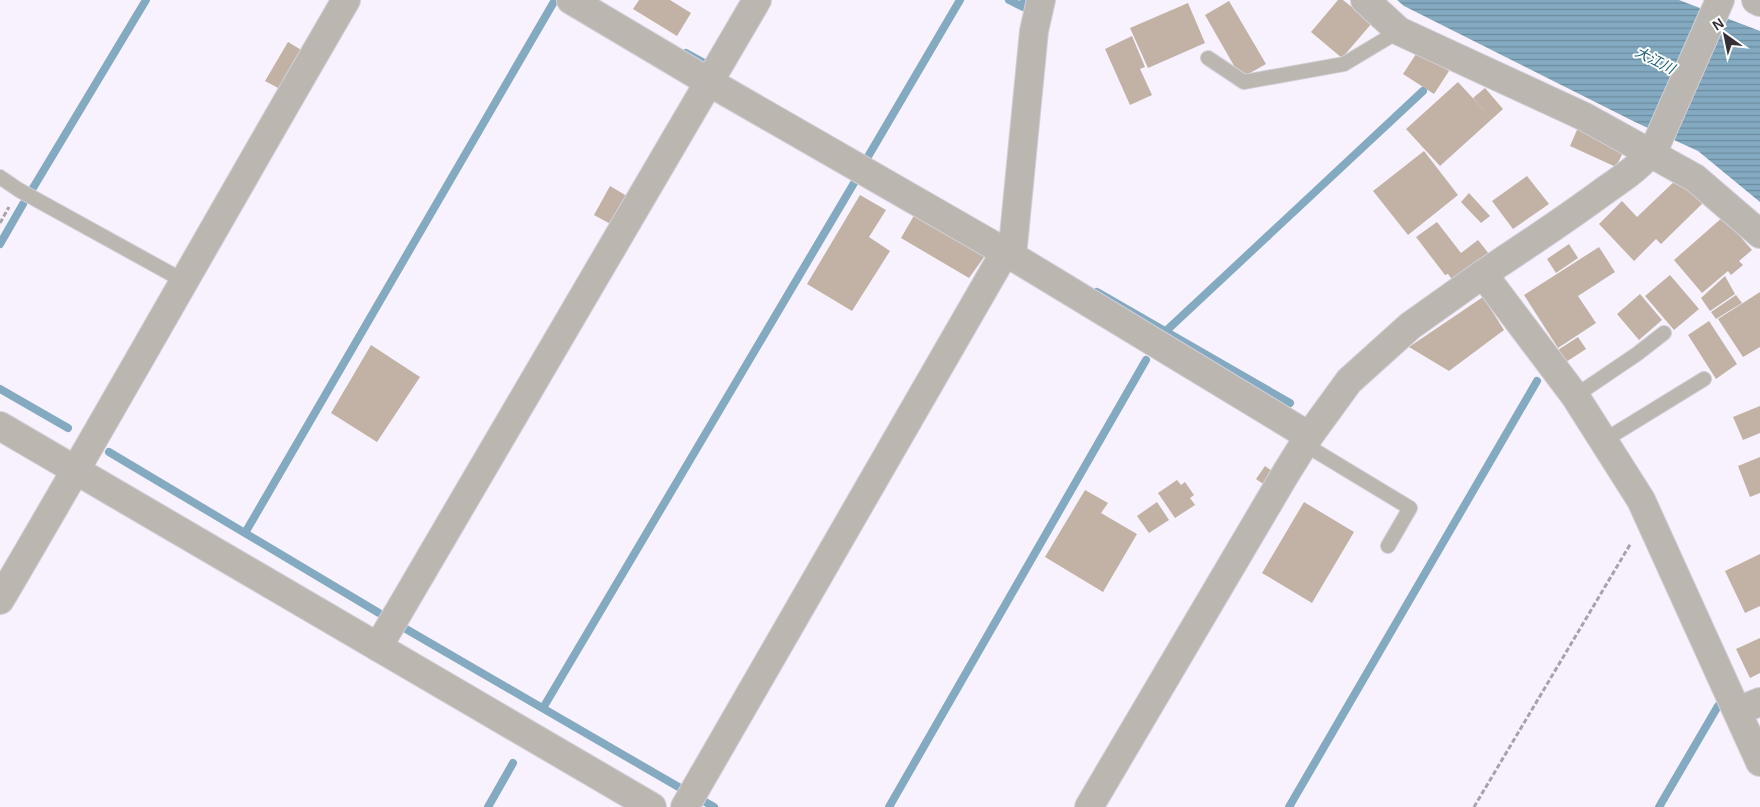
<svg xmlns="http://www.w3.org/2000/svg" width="1760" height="807" viewBox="0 0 1760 807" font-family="Arial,'Noto Sans JP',sans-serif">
<defs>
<pattern id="water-rules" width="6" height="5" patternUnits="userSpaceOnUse" patternTransform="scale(1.25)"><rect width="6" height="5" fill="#83aac1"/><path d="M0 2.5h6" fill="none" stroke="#6c8b9e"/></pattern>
</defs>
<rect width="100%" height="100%" fill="#f7f2fd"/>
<path fill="url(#water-rules)" d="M1397,0h282l81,31v171l-62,-51 -63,-29 -231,-116z"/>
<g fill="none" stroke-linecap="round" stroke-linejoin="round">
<path stroke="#83aac1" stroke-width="8" d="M1009,0l14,7 1,-7
M686,53l20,11
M866,160l94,-160
M33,188l113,-188
M0,244l23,-40
M1097,292l193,111
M1166,331l257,-240
M0,389l68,39
M109,452l270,161
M245,533l310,-533
M406,629l276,160
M543,708l314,-530
M700,799l14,8
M488,807l25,-44
M889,807l257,-447
M1289,807l248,-426
M1659,807l59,-101"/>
</g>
<path fill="#c1b2a5" d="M639,0h31l21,13 -14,23 -44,-27z
M1338,0h5l29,23 -30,35 -31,-26z
M1229,1l37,63 -25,14 -36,-63z
M1188,3l17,40 -57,25 -18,-40z
M1132,36l13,31 -5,2 12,26 -22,10 -25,-56z
M288,42l15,9 -23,38 -15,-8z
M1418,51l31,20 -15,23 -31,-20z
M1458,82l34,37 -52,47 -34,-37z
M1485,88l18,21 -11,10 -19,-21z
M1580,123l47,21 -11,23 -46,-21z
M1424,151l34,44 -50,40 -35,-44z
M1527,176l22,28 -36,25 -21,-28z
M1679,177l24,26 -42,41 -5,-5 -22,22 -35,-37 23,-23 15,16z
M610,186l22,13 -16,28 -22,-12z
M1469,193l21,23 -9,7 -20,-21z
M860,195l26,15 -17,27 21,14 -38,60 -45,-27z
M916,212l71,41 -18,25 -68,-40z
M1723,217l29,33 -13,11 4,4 -12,10 -3,-4 -26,22 -28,-33z
M1437,222l24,31 17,-13 15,19 -36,27 -9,-12 -3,1 -29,-38z
M1569,244l9,14 -22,15 -9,-14z
M1599,247l16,25 -37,24 18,27 -38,25 -34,-53z
M1670,275l29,34 -25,21 -29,-34z
M1725,276l10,18 -25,17 -9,-13z
M1760,292v55l-17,10 -25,-38z
M1640,294l22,26 -23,20 -22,-26z
M1736,295l6,8 -26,16 -5,-7z
M1483,297l21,33 -55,41 -40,-24z
M1709,321l28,43 -21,15 -28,-44z
M1578,337l8,12 -20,13 -8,-12z
M371,345l49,32 -43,65 -46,-29z
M1760,406v27l-17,7 -10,-23z
M1760,457v36l-10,4 -12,-31z
M1265,466l10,7 -9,13 -10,-7z
M1177,480l4,5 4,-3 9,13 -4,3 5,7 -20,13 -17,-25z
M1085,490l23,13 -7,10 36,21 -34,58 -58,-35z
M1157,502l12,18 -20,13 -12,-17z
M1304,502l50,30 -42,71 -50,-30z
M1760,554v52l-15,7 -20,-42z
M1760,638v35l-10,5 -14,-29z"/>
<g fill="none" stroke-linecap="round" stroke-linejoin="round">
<defs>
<path id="service" d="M1208,58l36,24 100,-18 55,-33
M0,177l19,13 165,91
M1575,396l62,-42 27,-21
M1603,441l101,-62
M1304,444l106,64 -22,38"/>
<path id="minor" d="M571,0l138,82 303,174 297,180
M1365,0l34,31 186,86 110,61 65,56
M1720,0l-64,145c-12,19 -33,33 -52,46 -39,29 -80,56 -121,83l92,122 66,104 119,262
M1756,0l4,2
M1012,256l22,-225 7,-31
M0,600c117,-199 230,-401 346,-600
M378,647l379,-647
M1737,711l23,-9
M685,807l320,-555"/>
<path id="tertiary" d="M0,426l652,381
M1089,807l197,-334 23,-37 40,-55 61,-55 73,-52"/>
</defs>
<use href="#service" stroke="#d4cfd9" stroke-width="16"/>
<use href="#minor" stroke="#d4cfd9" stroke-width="30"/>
<use href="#tertiary" stroke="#d4cfd9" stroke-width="30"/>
<path stroke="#a7a3ac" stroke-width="3" stroke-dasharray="5 2.5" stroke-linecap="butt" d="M0,223l9,-16
M1474,807l157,-264"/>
<use href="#service" stroke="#bbb7b0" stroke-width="14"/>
<use href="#minor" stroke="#bbb7b0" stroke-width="28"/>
<use href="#tertiary" stroke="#bbb7b0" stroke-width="28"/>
</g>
<g text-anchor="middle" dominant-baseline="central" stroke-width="4" stroke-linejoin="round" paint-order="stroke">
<g font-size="14" font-style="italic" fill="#165b7b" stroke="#fff">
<text transform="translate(1655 60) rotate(27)">大江川</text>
</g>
</g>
<g transform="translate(1725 35) rotate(327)" stroke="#ffffff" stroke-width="4" paint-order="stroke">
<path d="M0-4L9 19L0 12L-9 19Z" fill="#343037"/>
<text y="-8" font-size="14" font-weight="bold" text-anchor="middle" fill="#343037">N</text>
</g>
</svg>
